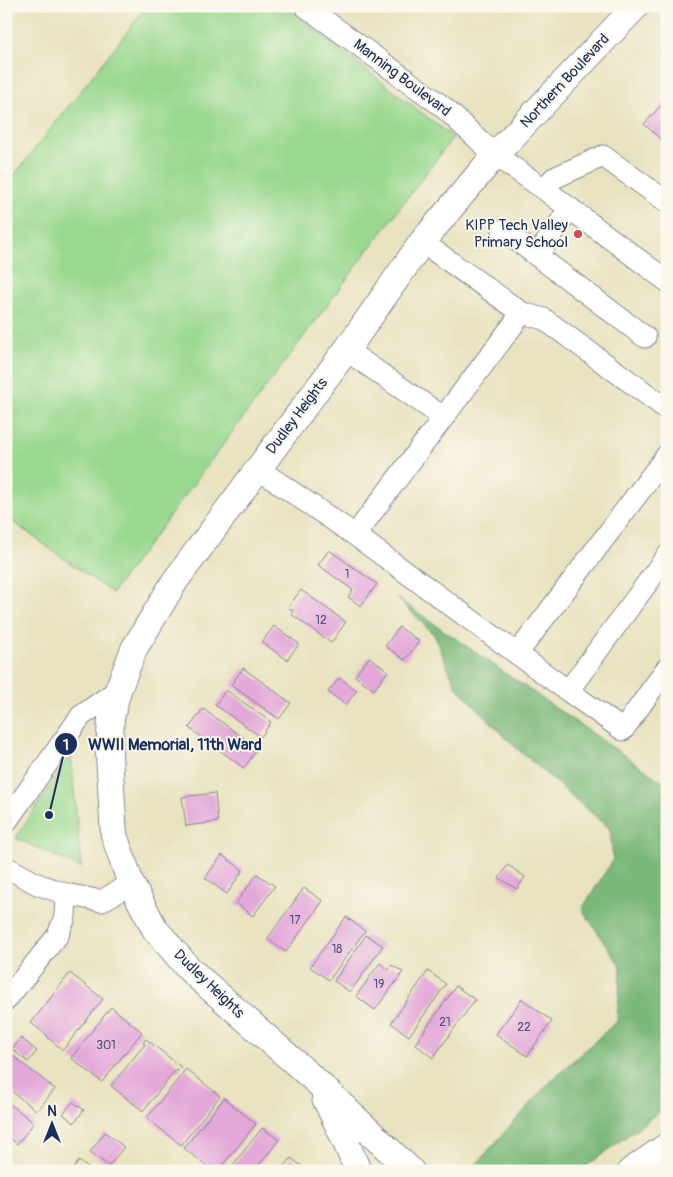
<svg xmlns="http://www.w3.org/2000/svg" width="673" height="1177" viewBox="0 0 673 1177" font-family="Pangolin,sans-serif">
<rect width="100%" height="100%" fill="#fbf7ec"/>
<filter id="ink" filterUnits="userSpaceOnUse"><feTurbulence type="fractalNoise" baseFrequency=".02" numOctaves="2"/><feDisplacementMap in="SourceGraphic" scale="10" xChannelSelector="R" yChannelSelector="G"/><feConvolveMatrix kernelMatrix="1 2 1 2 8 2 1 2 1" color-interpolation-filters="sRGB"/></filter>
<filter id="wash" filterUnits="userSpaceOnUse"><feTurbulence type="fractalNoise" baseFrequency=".0096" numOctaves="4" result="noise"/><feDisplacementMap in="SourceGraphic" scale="20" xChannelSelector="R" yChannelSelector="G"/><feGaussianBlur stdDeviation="1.12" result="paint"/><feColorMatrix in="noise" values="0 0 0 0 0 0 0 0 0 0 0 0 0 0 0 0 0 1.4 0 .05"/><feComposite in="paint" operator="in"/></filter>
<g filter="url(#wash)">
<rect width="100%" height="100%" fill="#e9e2c0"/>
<path fill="#99d88e" stroke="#5a8476" d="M147,6h137l169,131 -341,456 -106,-76v-331z
M71,754l10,114 -65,-30z"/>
<path fill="#7ab879" stroke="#4a746c" d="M397,598l270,187v321l-87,65h-110l79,-88 68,-62 4,-54 -39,-58 31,-49 -3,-31 -96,-83 -58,-60 -22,-51z"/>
<g id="blocks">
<path fill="#e3a7d9" d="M667,99v46l-23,-21z
M329,550l48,34 -16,22 -13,-9 5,-7 -35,-25z
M301,590l45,32 -15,21 -40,-29 2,-3 -5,-4z
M274,626l25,18 -12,16 -25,-18z
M399,627l20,14 -14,19 -20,-14z
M369,657l19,14 -14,19 -19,-14z
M243,668l48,35 -12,16 -48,-34z
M339,678l18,12 -11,15 -18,-13z
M226,690l45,32 -10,15 -46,-32z
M203,709l55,39 -14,20 -55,-40z
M215,793l3,29 -32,4 -4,-29z
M222,855l21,15 -16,24 -22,-16z
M508,865l17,12 -8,12 -18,-11z
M257,874l18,12 -22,30 -17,-13z
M304,888l19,13 -37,51 -19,-13z
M346,917l19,14 -36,49 -19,-13z
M366,935l17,11 -33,46 -16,-11z
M380,963l9,7 3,-5 11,7 -28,38 -19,-14z
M428,971l18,13 -37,52 -18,-13z
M70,973l33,26 -40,51 -16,-13 1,-1 -17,-13z
M456,986l19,14 -42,58 -18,-14z
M522,999l30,22 -25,35 -31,-22z
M111,1007l31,25 -40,50 -31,-24z
M21,1038l16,13 -9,11 -16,-13z
M146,1039l35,28 -3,4 -2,-1 -33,41 -32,-25 34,-42 -2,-1z
M8,1052l47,37 -18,22 -31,-24v-33z
M186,1069l34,27 -39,49 -34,-27z
M224,1098l32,26 -38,47h-6l-28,-23z
M6,1101l28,22 -17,21 -11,-9z
M73,1102l11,8 -10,13 -11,-9z
M262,1128l17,12 -25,31h-26z
M105,1132l19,15 -15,19 -19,-14z
M291,1158l17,13h-27z
M79,1161l13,10h-20z"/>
</g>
</g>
<g filter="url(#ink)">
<use href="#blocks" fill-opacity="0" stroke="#82888f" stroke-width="1"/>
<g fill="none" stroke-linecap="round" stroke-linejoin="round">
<defs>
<path id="minor" d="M305,6l137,100 53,49 49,34 123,92
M544,189l10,-11 49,-22 64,46
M503,230l142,107
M422,242l100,71 22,6 123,90
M537,256l33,-48
M522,313l-167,222 213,156 99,-135
M346,350l97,67
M258,469l97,66
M517,654l150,-199
M568,691l55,39 44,-62
M6,822l75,-106 37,-26
M6,867l31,17 29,10 35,7 30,-17
M6,1000l52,-65 7,-18 1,-23"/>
<path id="major" d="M325,1098l20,42 13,31
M411,1171l-94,-89 -128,-113 -34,-40 -24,-45 -17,-49 -5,-80 2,-37 7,-28 16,-41 41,-68 175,-236 72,-103 73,-87 141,-149
M631,1171l36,-25"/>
</defs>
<use href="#minor" stroke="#82888f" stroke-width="23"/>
<use href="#major" stroke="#82888f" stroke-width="28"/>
<use href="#minor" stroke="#fff" stroke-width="21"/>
<use href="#major" stroke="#fff" stroke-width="26"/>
</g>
</g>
<circle fill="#d1495b" stroke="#fbf7ec" stroke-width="2" cx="578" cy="234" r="5"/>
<g text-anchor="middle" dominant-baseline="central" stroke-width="4" stroke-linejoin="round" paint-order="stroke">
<g font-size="12" fill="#4d4d7d">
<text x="347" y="574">1</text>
<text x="321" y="620">12</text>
<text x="295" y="920">17</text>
<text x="337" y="949">18</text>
<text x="379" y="984">19</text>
<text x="445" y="1022">21</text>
<text x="524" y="1027">22</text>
<text x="106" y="1045">301</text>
</g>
<g font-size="15" fill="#1b2f5e" stroke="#fbf7ec">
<text transform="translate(402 78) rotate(37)">Manning Boulevard</text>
<text transform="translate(565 81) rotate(-47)">Northern Boulevard</text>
<text transform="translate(297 416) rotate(-53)">Dudley Heights</text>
<text transform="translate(209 984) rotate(44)">Dudley Heights</text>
</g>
<g font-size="15" fill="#1b2f5e" stroke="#fbf7ec" text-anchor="end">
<text x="568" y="225">KIPP Tech Valley<tspan x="568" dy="17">Primary School</tspan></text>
</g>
</g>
<path fill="none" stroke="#1b2f5e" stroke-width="2" d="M49 815L66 744"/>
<g fill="#1b2f5e" stroke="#fbf7ec" stroke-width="2">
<circle cx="49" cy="815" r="5"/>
<circle cx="66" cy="744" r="12"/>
</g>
<g font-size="15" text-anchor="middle" font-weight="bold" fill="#fff">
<text x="66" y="750">1</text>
</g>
<g font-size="16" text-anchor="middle" font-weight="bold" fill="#1b2f5e" stroke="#fbf7ec" stroke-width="4" stroke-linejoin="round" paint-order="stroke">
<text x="175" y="750">WWII Memorial, 11th Ward</text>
</g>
<rect width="673" height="1177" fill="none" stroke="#fbf7ec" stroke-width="25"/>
<g transform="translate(52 1124)" stroke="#fbf7ec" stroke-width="4" paint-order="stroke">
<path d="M0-4L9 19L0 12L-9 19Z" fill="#1b2f5e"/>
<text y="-8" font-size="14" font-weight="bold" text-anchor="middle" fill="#1b2f5e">N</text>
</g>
</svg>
